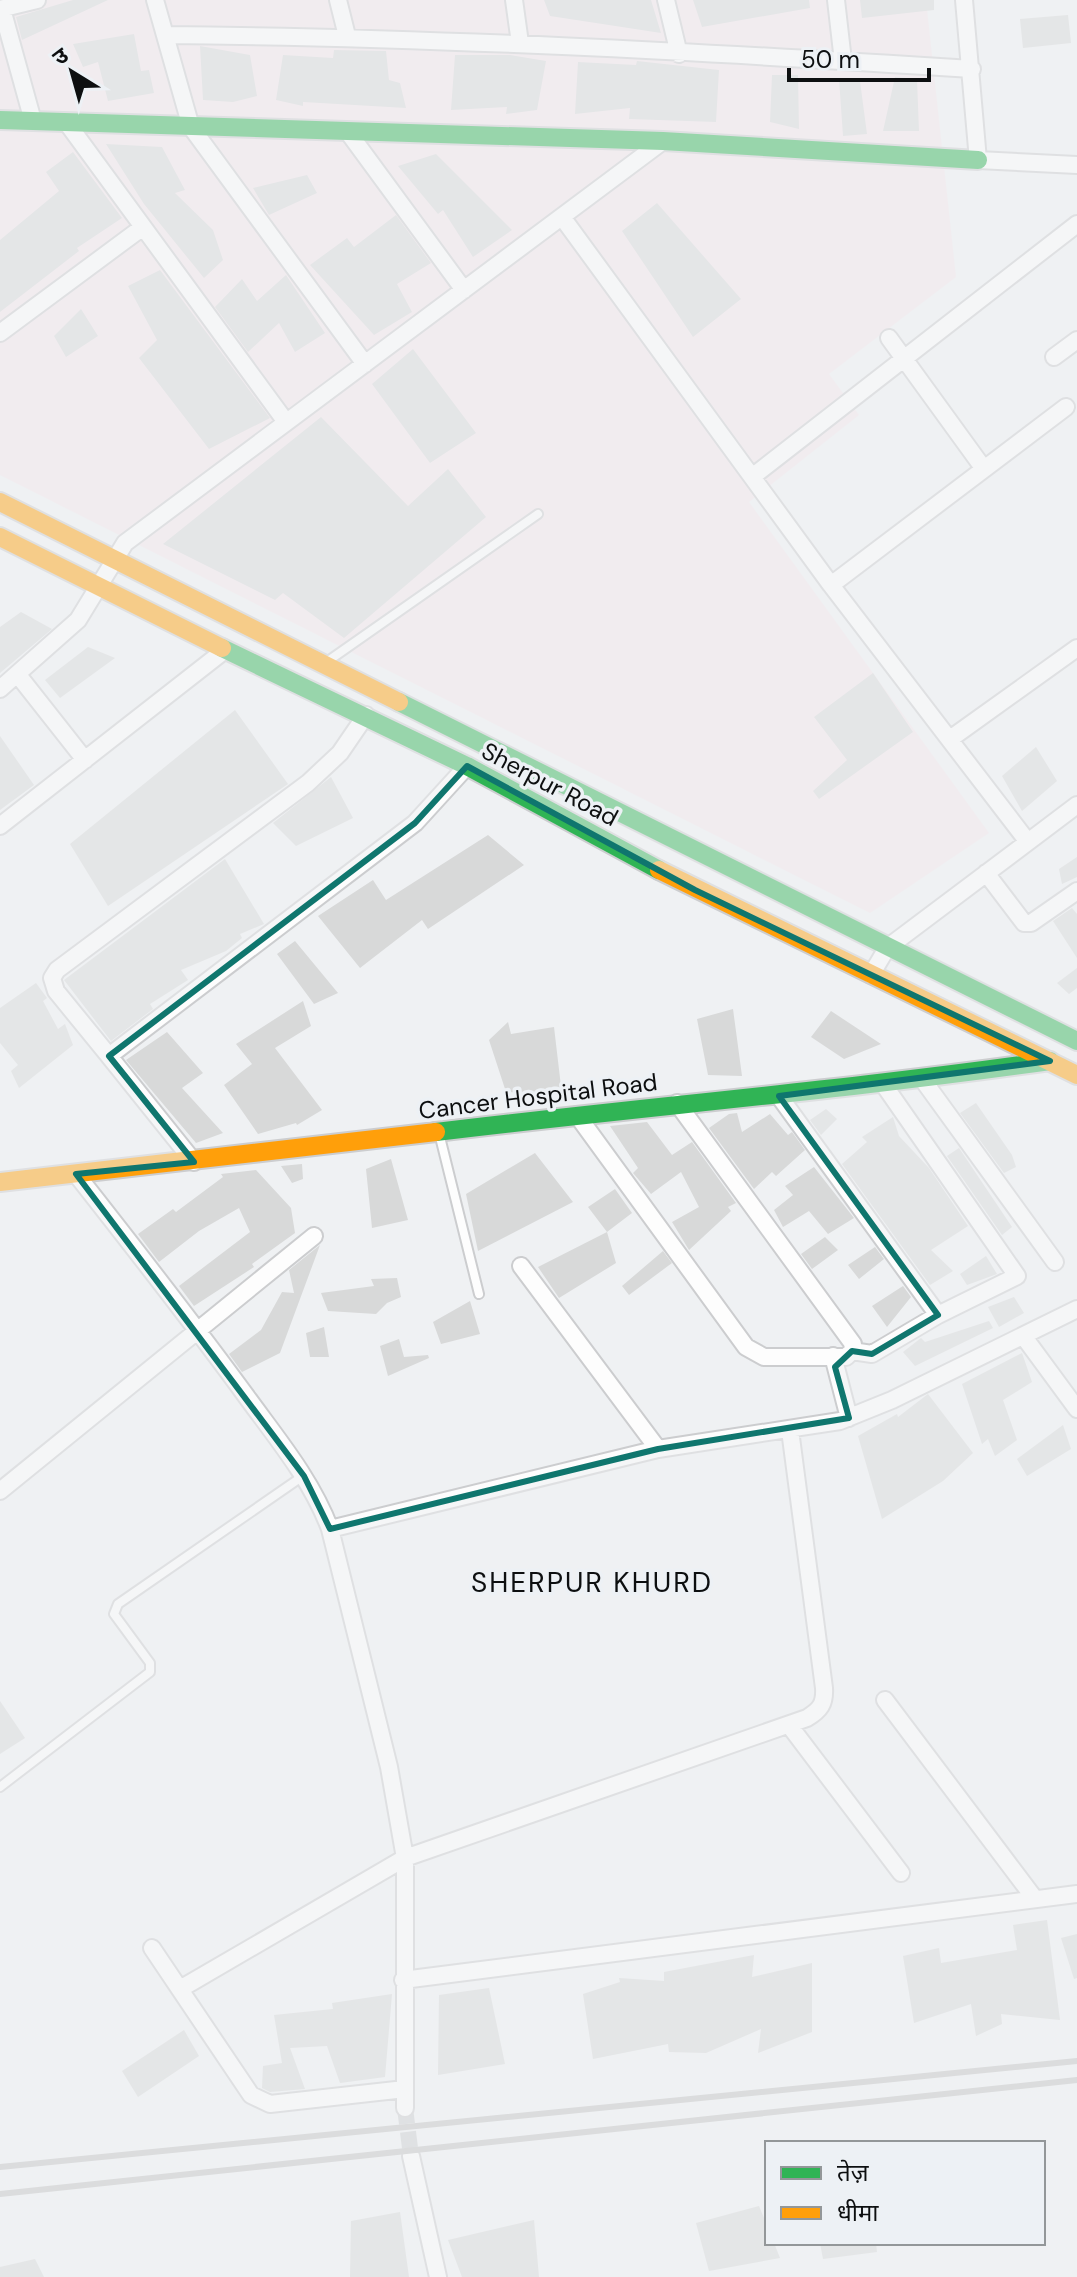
<svg xmlns="http://www.w3.org/2000/svg" width="1077" height="2277" viewBox="0 0 1077 2277" font-family="'DM Sans','Noto Sans Devanagari',sans-serif">
<rect width="100%" height="100%" fill="#eff1f3"/>
<path fill="#f4e7ec" d="M0,0h926l30,277 -127,97 30,41 -110,87 240,331 -119,80 -870,-438z"/>
<path fill="#d8d9d9" d="M73,0h35l-86,40 -6,-23z
M544,0h107l10,33 -111,-17z
M693,0h116l1,8 -108,19z
M860,0h74v10l-72,8z
M1068,15l3,28 -48,5 -3,-29z
M134,34l7,37 8,-1 5,23 -46,8 -10,-39 -15,5 -10,-23z
M200,46l50,9 7,41 -24,6 -30,-2z
M334,50l52,1 3,29 11,3 6,25 -103,-6v4l-27,-6 7,-45 50,3z
M455,55h55l36,6 -9,49 -31,4 1,-7 -56,3z
M637,61l82,9 -3,52 -87,-3 1,-11 -55,6 3,-52 58,3z
M772,75h26l1,54 -29,-7z
M895,77l22,2 2,52h-36z
M839,79l21,2 7,53 -24,2z
M106,144l56,3 23,43 -10,3 38,37 10,30 -19,18 -60,-74z
M73,152l49,66 -45,30 2,3 -79,61v-72l59,-49 -13,-19z
M436,154l76,76 -39,27 -30,-47 -5,4 -40,-48z
M307,175l10,18 -48,22 -16,-27z
M657,203l84,96 -48,38 -71,-106z
M396,215l35,48 -34,21 15,28 -38,23 -64,-70 37,-27 7,9z
M160,270l110,148 -61,31 -70,-91 18,-18 -29,-54z
M286,275l39,58 -30,19 -16,-29 -31,29 -33,-45 27,-28 15,22z
M81,309l17,27 -32,21 -12,-21z
M413,349l63,84 -46,30 -58,-79z
M321,417l87,89 40,-37 38,48 -142,121 -61,-45 -8,7 -112,-56z
M21,612l31,17 -52,44v-46z
M88,647l27,11 -55,40 -15,-18z
M873,673l40,59 -94,67 -6,-8 34,-31 -33,-43z
M235,710l53,74 -180,122 -38,-62z
M0,736l34,49 -34,25z
M1036,747l21,34 -35,30 -20,-35z
M331,777l22,41 -57,28 -23,-23z
M488,835l36,30 -96,64 -6,-9 -62,48 -42,-52 55,-36 13,20z
M1077,857v20l-15,7 -3,-15z
M225,859l39,65 -24,10 2,4 -16,13 -45,19 7,10 -38,24 3,5 -42,32 -47,-61z
M1072,908l5,6v44l-24,-37z
M295,941l43,52 -24,11 -37,-50z
M1077,968v20l-8,6 -12,-11z
M36,983l11,15 -4,3 15,28 7,-5 8,21 -54,43 -8,-17 7,-6 -18,-22v-35z
M303,1001l8,25 -36,22 47,62 -25,15 -1,-2 -38,11 -34,-49 28,-21 -16,-20z
M733,1009l9,67 -34,-1 -11,-56z
M831,1011l50,33 -37,15 -33,-22z
M508,1022l3,12 43,-7 8,68 -56,-3 -17,-52z
M167,1032l36,41 -21,15 41,45 -27,10 -70,-83z
M976,1103l36,52 4,12 -12,6 -44,-60z
M826,1109l11,10 -16,16 -11,-15z
M737,1113l5,19 28,-18 18,21 4,-3 13,18 -29,26 -4,-4 -18,17 -45,-61 20,-14z
M893,1117l6,19 30,32 39,58 -37,24 22,21 -23,14 -88,-121 25,-22 -5,-5z
M647,1122l25,33 20,-13 44,61 -8,4 3,4 -42,39 -17,-28 27,-15 -18,-35 -30,22 -18,-21 5,-5 -28,-42z
M959,1148l53,79 -10,8 -55,-79z
M535,1153l38,49 -95,49 -12,-57z
M391,1159l17,61 -36,8 -6,-59z
M302,1164l1,15 -11,4 -11,-17z
M814,1167l40,51 -26,16 -19,-23 -26,16 -9,-17 19,-15 -8,-9z
M256,1170l35,38 4,25 -43,31 2,3 -60,39 -15,-20 71,-54 -11,-24 -40,23 -40,31 -21,-28 35,-25 3,3 47,-35 -2,-3z
M615,1189l17,24 -25,19 -19,-25z
M607,1232l9,31 -57,35 -21,-31z
M825,1237l13,13 -26,19 -11,-15z
M320,1245l-40,108 -38,19 -13,-18 32,-24 21,-38 12,1 -5,-23z
M875,1247l9,12 -25,20 -11,-14z
M663,1251l9,12 -43,32 -7,-9z
M986,1256l11,18 -30,11 -7,-11z
M397,1278l4,19 -14,6 -11,11 -48,-3 -7,-18 53,-7 -3,-7z
M903,1286l8,11 -24,30 -15,-21z
M1014,1297l10,16 -25,14 -11,-20z
M470,1301l10,33 -39,10 -8,-22z
M989,1321l4,7 -78,38 -12,-14 18,-14 4,4z
M324,1327l5,30h-19l-4,-24z
M399,1339l5,18 24,-2 1,3 -41,18 -8,-30z
M1022,1353l10,29 -29,18 14,40 -22,16 -7,-17 -6,5 -20,-60z
M928,1394l45,59 -30,28 -61,38 -24,-83 39,-22 1,3z
M1063,1425l8,24 -44,27 -10,-17z
M0,1701l25,37 -25,16z
M1047,1920l13,100 -59,-6 1,10 -26,12 -5,-32 -57,19 -11,-67 36,-8 2,15 76,-13 -4,-25z
M1077,1934v44l-3,1 -13,-41z
M754,1955l-2,22 60,-14v69l-54,21 3,-24 -55,24 -37,-1 -1,-8 -75,15 -10,-65 37,-12 -1,-4 45,3v-9z
M489,1988l16,76 -67,11 1,-80z
M392,1994l-7,83 -45,6 -13,-37 -37,2 15,41 -35,3 -8,-4 1,-22 19,-3 -8,-48 59,-6 -1,-6z
M184,2030l15,26 -61,41 -16,-26z
M759,2206l8,19v18h7l6,15 -71,13 -13,-48z
M400,2212l9,65h-59l1,-56z
M534,2220l5,57h-77l-14,-37z
M820,2243h56l1,9 -54,7z
M35,2259l9,18h-44v-10z"/>
<g fill="none" stroke-linecap="round" stroke-linejoin="round">
<path stroke="#cdcfd1" stroke-width="16" stroke-dasharray="16 8" stroke-linecap="butt" d="M405,2108l6,48"/>
<defs>
<path id="lane" d="M328,661l210,-147
M440,1137l39,157
M0,1787l150,-115v-9l-36,-49 4,-10 185,-128"/>
<path id="street" d="M155,0l36,127 174,237
M338,0l9,36
M514,0l6,43
M666,0l13,54
M836,0l7,61
M964,0l14,160 99,5
M0,9l37,-9
M2,9l31,112
M165,35c269,2 538,17 807,34
M67,123l219,299
M348,132l116,158
M562,217l269,368 197,257
M0,333l143,-106
M889,338l95,131
M1054,357l23,-17
M752,477l325,-253
M831,585l235,-178
M18,675l67,85
M0,689l78,-69 47,-77 538,-402
M366,715l-26,38 -32,30 -251,187 -5,8 4,13 53,65 306,-233 52,-57
M950,739l127,-91
M0,826l225,-176
M986,873l38,50h7l46,-32
M871,975l16,-27 190,-143
M109,1056l85,106
M923,1080l132,182
M779,1096l159,219
M577,1115l169,232 18,10h82l6,-6 1,-7 -176,-241
M76,1174c59,75 117,149 173,226 30,41 63,81 81,129l328,-80 182,-28 52,-21 185,-91
M521,1266l137,183
M1024,1337l53,72
M852,1351l20,3 66,-39 79,-39 -133,-191
M833,1356l16,62
M0,1491l314,-255
M330,1529l59,238 16,91 402,-140c13,-8 18,-14 17,-30l-34,-258
M885,1700l150,199
M789,1725l112,148
M405,1858v250
M152,1948l99,147 19,9 135,-15
M403,1980l674,-86
M180,1989l225,-131
M411,2156l27,121"/>
<path id="fast" d="M0,120l663,21 315,19
M222,648l245,118 192,104
M399,702l678,339
M436,1132c205,-25 410,-42 614,-71"/>
<path id="slow" d="M0,502l399,200
M0,537l222,111
M659,870l418,205
M0,1182l436,-50"/>
</defs>
<use href="#lane" stroke="#cccdcf" stroke-width="12"/>
<use href="#street" stroke="#cccdcf" stroke-width="20"/>
<use href="#fast" stroke="#cccdcf" stroke-width="22"/>
<use href="#slow" stroke="#cccdcf" stroke-width="22"/>
<use href="#lane" stroke="#fdfdfd" stroke-width="8"/>
<use href="#street" stroke="#fdfdfd" stroke-width="16"/>
<use href="#fast" stroke="#30b455" stroke-width="18"/>
<use href="#slow" stroke="#ff9f0a" stroke-width="18"/>
<path stroke="#c3c3c3" stroke-width="6" d="M0,2167l1077,-106
M0,2194l1077,-114"/>
</g>
<path d="M0 0H1077V2277H0ZM467,766l228,124 355,171 -271,35 159,219 -66,39 -20,-3 -17,16 14,51 -191,31 -328,80 -26,-53 -228,-302 118,-12 -85,-106 306,-233z" fill="#eff1f3" fill-opacity=".55" fill-rule="evenodd"/>
<path fill="none" stroke="#0f766e" stroke-width="6" stroke-linejoin="round" d="M467,766l228,124 355,171 -271,35 159,219 -66,39 -20,-3 -17,16 14,51 -191,31 -328,80 -26,-53 -228,-302 118,-12 -85,-106 306,-233z"/>
<g text-anchor="middle" dominant-baseline="central" stroke-width="7" stroke-linejoin="round" paint-order="stroke">
<g font-size="24" fill="#0d0f10" stroke="#edf1f5">
<text transform="translate(550 784) rotate(28)">Sherpur Road</text>
<text transform="translate(538 1096) rotate(-7)">Cancer Hospital Road</text>
</g>
<g font-size="28" letter-spacing="2" fill="#0d0f10" stroke="#edf1f5">
<text x="592" y="1582">SHERPUR KHURD</text>
</g>
</g>
<rect x="765" y="2141" width="280" height="104" fill="#edf1f5" stroke="#939799" stroke-width="2"/>
<rect x="781" y="2167" width="40" height="12" fill="#30b455" stroke="#939799" stroke-width="2"/>
<text x="837" y="2181" font-size="24" fill="#0d0f10">तेज़</text>
<rect x="781" y="2207" width="40" height="12" fill="#ff9f0a" stroke="#939799" stroke-width="2"/>
<text x="837" y="2221" font-size="24" fill="#0d0f10">धीमा</text>
<g transform="translate(72 72) rotate(323)" stroke="#edf1f5" stroke-width="6" paint-order="stroke">
<path d="M0-6L14 30L0 20L-14 30Z" fill="#0d0f10"/>
<text y="-12" font-size="22" font-weight="bold" text-anchor="middle" fill="#0d0f10">उ</text>
</g>
<path d="M789 68v12h140v-12" fill="none" stroke="#0d0f10" stroke-width="4"/>
<text x="801" y="68" font-size="24" fill="#0d0f10" stroke="#edf1f5" stroke-width="6" paint-order="stroke">50 m</text>
</svg>
